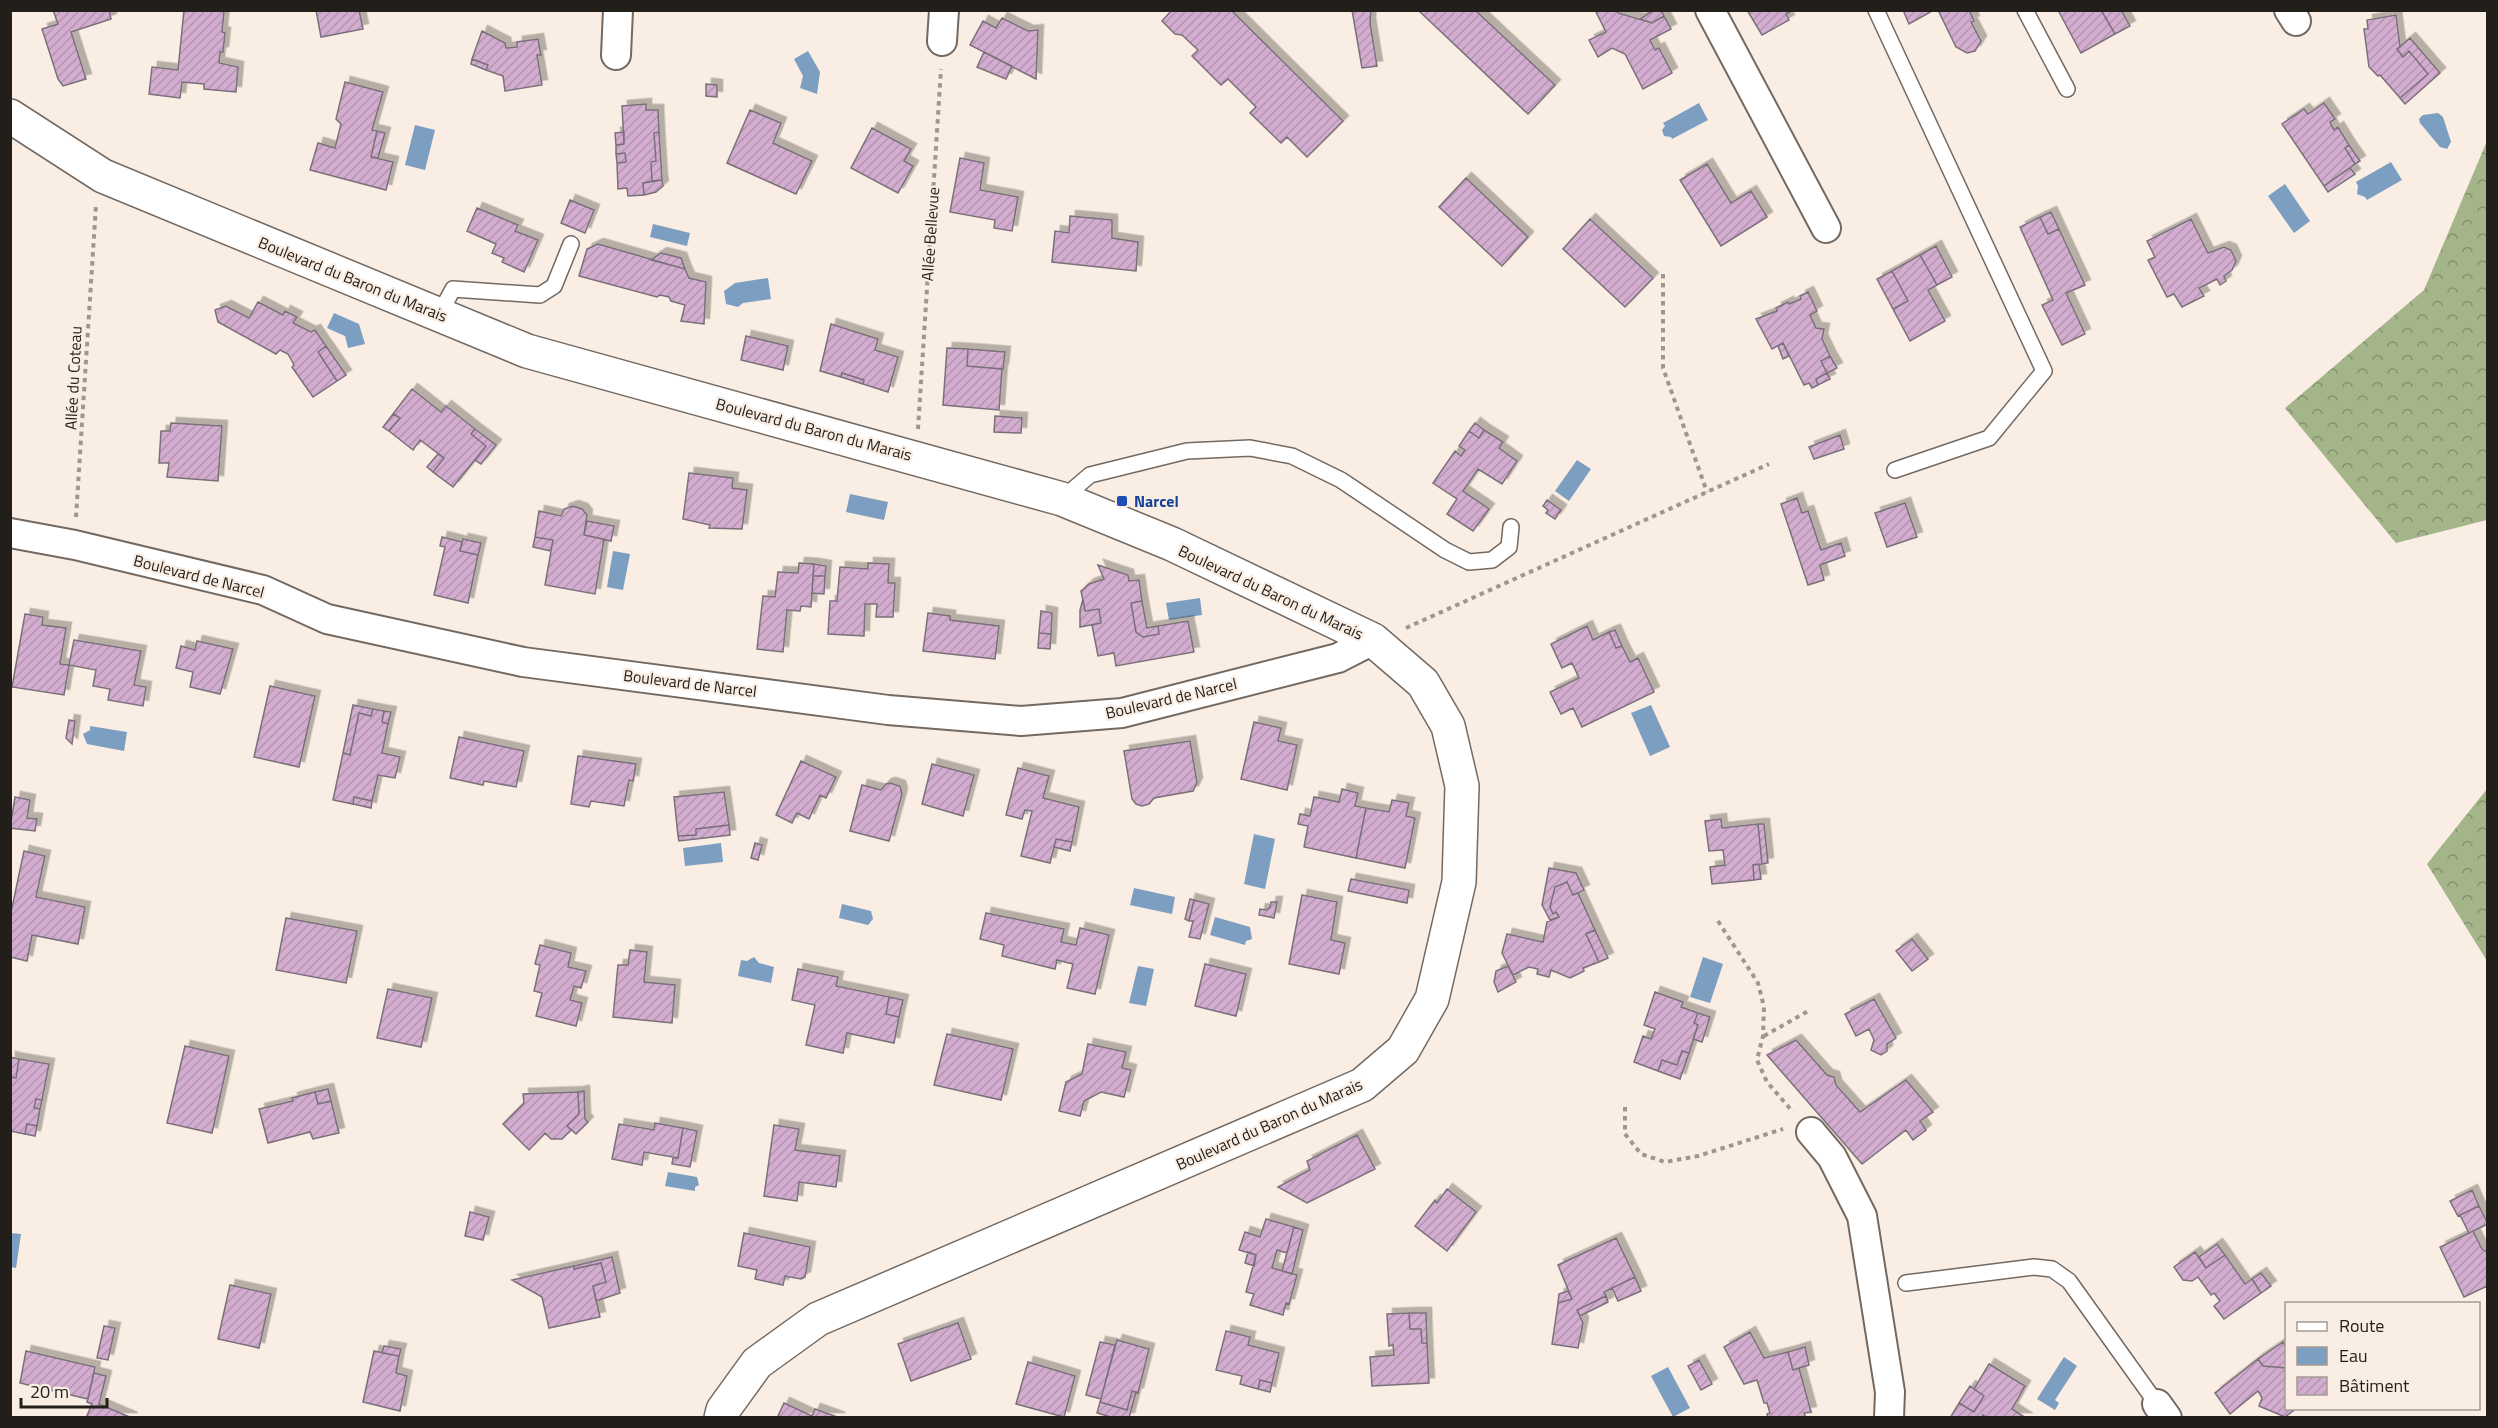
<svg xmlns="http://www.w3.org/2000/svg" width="2498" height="1428" viewBox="0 0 2498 1428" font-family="'Titillium Web',sans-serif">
<defs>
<pattern id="forest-crowns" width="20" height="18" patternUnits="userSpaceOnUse" patternTransform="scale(1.5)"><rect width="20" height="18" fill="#a3b589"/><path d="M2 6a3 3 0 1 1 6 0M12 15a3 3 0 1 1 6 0" fill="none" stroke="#84936f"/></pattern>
<pattern id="building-hatch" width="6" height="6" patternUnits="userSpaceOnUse" patternTransform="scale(1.5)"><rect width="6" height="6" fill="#d3add0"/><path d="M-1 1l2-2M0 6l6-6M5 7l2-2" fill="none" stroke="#b594b2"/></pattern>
<filter id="shadow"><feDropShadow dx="5.5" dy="-5.5" stdDeviation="0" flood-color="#0004"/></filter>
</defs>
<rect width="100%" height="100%" fill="#faede3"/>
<path fill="url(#forest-crowns)" d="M2487,141v379l-91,23 -111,-135 139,-118z
M2487,789v172l-60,-97z"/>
<path fill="#7c9ec1" d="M808,51l12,21 -3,22 -17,-6 3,-12 -9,-17z
M1699,103l9,17 -36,19 -1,-2 -7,-1 -2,-6 3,-4 -2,-3z
M2438,113l5,4 8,25 -4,7 -7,-2 -20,-24 -1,-4 4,-4z
M415,125l20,5 -10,40 -20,-5z
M2391,162l11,18 -35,20 -2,-3 -8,-3 1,-8 -2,-4z
M2285,184l25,37 -16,12 -26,-37z
M653,224l37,9 -3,13 -37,-9z
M768,278l3,21 -28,4 -5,4 -12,-3 -2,-13 11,-8z
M334,313l25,11 6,20 -17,4 -3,-12 -18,-8z
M1577,460l14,9 -22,32 -14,-10z
M850,494l38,8 -4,18 -38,-8z
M613,551l17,3 -7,36 -16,-3z
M1200,598l2,17 -33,5 -3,-17z
M1651,705l19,42 -20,9 -19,-43z
M90,726l37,6 -3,19 -37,-7 -4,-10 7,-4z
M1254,834l21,5 -10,50 -21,-5z
M721,843l2,19 -38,4 -2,-18z
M1134,888l41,9 -3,17 -42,-9z
M842,904l29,7 2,8 -5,6 -29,-7z
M1215,917l35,10 2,12 -6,2 -1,4 -35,-10z
M754,957l5,6 15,4 -3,16 -33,-7 3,-16 6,1z
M1703,957l20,7 -13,39 -20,-6z
M1138,966l16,3 -8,37 -17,-3z
M668,1172l29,5 2,8 -4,2v4l-30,-5z
M10,1233l11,1 -5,34 -5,-1z
M2064,1357l13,9 -22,34 4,3 -4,7 -18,-11z
M1668,1367l22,41 -17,9 -22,-41z"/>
<path fill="url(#building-hatch)" stroke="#7a707a" stroke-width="1.5" filter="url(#shadow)" d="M53,10h56l2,9 -40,13 15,47 -23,7 -5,-7 -16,-50 16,-5z
M184,10l40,1 -2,21 3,1 -2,19h-3l-1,11 19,4 -2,25 -32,-3v-5l-22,-2 -2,16 -31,-4 3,-27 26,3z
M316,10h43l4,19 -42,8z
M1172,10h59l112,111 -36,36 -20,-20 -6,6 -31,-30 6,-6 -28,-28 -7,6 -29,-29 6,-6 -16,-15 -7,-1 -13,-13z
M1352,10h19l-1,13 7,43 -15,2z
M1418,10h57l80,75 -27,29z
M1595,10h22l1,3 34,10 12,-7 7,13 -21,11 5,10 4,-2 13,25 -29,16 -18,-35 -13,-6 -14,9 -9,-17 17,-8z
M1654,10h7l3,6 -12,7 -12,-4z
M1747,10h46l-7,4 3,6 -27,15z
M1903,10h31l-25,14z
M1938,10h31l5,11 -3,1 10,19 -6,10 -8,2 -11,-6z
M2058,10h43l14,24 -34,19z
M2101,10h20l9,16 -15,8z
M2396,15l4,32 -3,2 6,8 6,-6 19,23 -28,24 -20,-23 -2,1 -9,-9 -5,-38h4l-1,-9z
M1002,18l26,13 10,-1 -2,49 -66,-34 13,-24 13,7z
M482,31l23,12 1,5 11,-1v-5l21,-3 3,16h-4l5,30 -37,6 -2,-15 -17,-6 2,-5 -16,-6z
M2410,38l30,35 -35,31 -5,-6 28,-24 -19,-23 -6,6 -6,-8z
M984,52l28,14 -6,13 -29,-12z
M472,59l16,6 -2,5 -15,-6z
M345,82l38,10 -11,38 5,1 -6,26 22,5 -7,28 -76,-20 8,-27 17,5 6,-24 -5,-5z
M706,84l11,1v12l-11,-1z
M2324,103l11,16 -5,3 4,8 4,-3 11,18 -4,3 10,16 -31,22 -42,-62 22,-15 4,5z
M646,104v6h12l1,22 -5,1 2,28 -5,1 1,19 -9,2 1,12 -16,1 -1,-8 -9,1 -1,-26 9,-1 -1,-9 -9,1v-9l8,-1 -2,-38z
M750,110l31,13 -8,20 39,18 -16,33 -69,-31z
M872,128l39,21 -7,12 9,5 -15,27 -47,-25z
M377,131l8,2 -7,25 -7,-1z
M624,132v12l-8,1 -1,-12z
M659,132l3,48 -10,1 -1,-19 5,-1 -2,-28z
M2349,145l11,16 -5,3 -10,-16z
M625,153l1,9 -9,1 -1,-9z
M960,158l24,5 -4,27 38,7 -6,34 -18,-3 1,-8 -45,-8z
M1707,164l24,39 20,-12 16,26 -46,29 -41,-66z
M2350,168l5,6 -27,18 -4,-6z
M1466,178l62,59 -26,29 -63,-59z
M662,180l1,6 -7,6 -12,3 -1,-12z
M570,200l24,10 -9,23 -24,-10z
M477,208l41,17 -3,6 23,9 -14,32 -22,-10 2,-4 -12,-5 4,-9 -29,-13z
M2051,212l8,17 -11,5 -8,-17z
M1070,216l42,4v18l26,4 -2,29 -84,-9 3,-31 14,2z
M2040,217l8,17 11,-5 26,56 -19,8 19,41 -23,11 -20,-40 11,-5 -33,-73z
M1590,219l63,59 -28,29 -62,-58z
M2191,219l17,34 16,-6 7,3 5,11 -4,9 -8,6 2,5 -6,4 -3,-6 -18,9 5,8 -22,11 -8,-13 -7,3 -19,-37 7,-3 -8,-16z
M598,244l87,25 4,9 17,4 -2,42 -23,-3 4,-16 -14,-4 -2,-4 -9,-2 -3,2 -78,-21 8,-27z
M1936,246l16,31 -15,8 -17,-30z
M661,253l20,5 4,11 -34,-9z
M1920,255l17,30 -9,5 17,31 -35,20 -17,-32 15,-8 -16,-30z
M1892,271l16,30 -15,8 -16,-30z
M1808,292l9,19 -7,4 6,13 8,1 -2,10 8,17 -9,5 6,12 -11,6 2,6 -6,3 -3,-5 -5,2 -21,-42 -11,6 -16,-30 21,-8 -1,-3 12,-6 1,2 12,-5 -1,-3z
M258,302l25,13 2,-4 12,6 -4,6 18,9 4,-2 11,16 -8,6 19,29 -24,16 -21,-30 2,-2 -6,-11 -8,-4 -4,4 -58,-32 -3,-12 11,-4 23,12z
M831,324l47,15 -3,11 23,7 -10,35 -25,-8 1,-4 -22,-7 -1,4 -21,-6z
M746,336l42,10 -5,24 -42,-10z
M1783,343l6,13 -6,3 -5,-13z
M326,346l20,29 -9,6 -19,-29z
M947,348l21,1 -1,17 35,3 -3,41 -56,-5z
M968,349l37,3 -2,17 -36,-3z
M1830,356l7,12 -10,5 -6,-12z
M842,373l22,7 -1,4 -22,-7z
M1827,373l3,6 -12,6 -2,-6z
M412,389l29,23 5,-6 29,23 -4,5 15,12 -33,41 -20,-15 11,-14 -24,-18 -7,10 -24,-19 11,-13 -7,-4z
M393,414l7,4 -11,13 -6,-4z
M995,416l27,2 -1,15 -27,-1z
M171,423l51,3 -4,55 -51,-4 2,-14h-10l2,-32h9z
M1475,423l9,7 -5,8 -10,-7z
M475,429l21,16 -15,19 -6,-4 11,-14 -15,-12z
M1484,430l19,12 -4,6 18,13 -15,23 -24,-15 -15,22 26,18 -16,22 -26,-17 10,-15 -24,-16 22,-32 6,5 4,-6 -6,-4 10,-15 10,7z
M1840,435l4,14 -30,10 -5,-12z
M438,454l6,4 -11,14 -6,-5z
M689,473l44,5 -1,10 15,2 -5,39 -33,-1 1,-3 -27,-6z
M1797,498l5,15 6,-2 13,39 20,-7 4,13 -25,9 4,15 -16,5 -27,-81z
M1547,500l14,10 -6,9 -9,-6 2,-3 -5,-4z
M1905,503l12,34 -30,10 -12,-34z
M573,506l9,3 5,6 -3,20 20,4 -9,55 -50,-9 8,-45 -18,-3 4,-26 22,5 3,-7z
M587,521l27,5 -3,15 -27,-6z
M442,537l20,5 -2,9 18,4 -10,48 -34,-8 11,-48 -5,-1z
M535,537l18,3 -2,11 -18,-4z
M463,539l18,4 -3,12 -18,-4z
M799,563l15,1 -3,43 -10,-1 -1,5 -13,-1 -4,42 -26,-3 6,-53 12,1 3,-25 20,1z
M868,563l21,1 -1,19h7l-2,34h-17l1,-13h-12l-1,32 -36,-2 2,-33h7l3,-34 28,2z
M814,564l12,2 -1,10h-12z
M1098,565l30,10 1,6 10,-1 3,21 -11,2 5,29 7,5 16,-3 -1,-8 30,-5 6,31 -78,14 -2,-13 -16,3 -6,-31 9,-2 -2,-14 -14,2 -4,-20 8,-7 15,-5z
M813,576h12l-1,18 -12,-1z
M1083,599l2,12 14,-2 2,14 -21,4v-17z
M1142,601l5,27 11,-2 1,8 -16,3 -7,-5 -5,-29z
M1041,611l11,2 -1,21 -12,-1z
M928,613l22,3v4l49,6 -4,33 -72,-8z
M25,614l18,3 -1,8 24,3 -6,36 9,1 -5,30 -52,-8z
M1587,626l6,14 16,-8 7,16 6,-2 8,16 8,-4 16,34 -72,35 -9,-19 -12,6 -11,-22 29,-14 -7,-15 -10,5 -11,-24z
M1615,630l7,16 -6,2 -7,-16z
M1039,633l12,1 -1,15 -12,-1z
M74,640l67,11 -7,34 12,2 -3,19 -35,-6 2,-11 -17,-3 3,-16 -27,-5z
M197,641l36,8 -13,45 -30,-7 3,-15 -17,-4 5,-22 14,4z
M270,686l45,10 -16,71 -45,-10z
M353,705l20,4 -2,7 -12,-3 -9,42 -7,-2z
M373,709l11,2 -2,11 6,2 -6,29 18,4 -5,21 -17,-3 -6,26 -18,-4 -1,7 -20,-4 10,-47 7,2 9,-42 12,3z
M384,711l7,1 -3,12 -6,-2z
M69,720l6,1 -3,23 -6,-6z
M1254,722l27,6 -3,13 19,4 -10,45 -46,-11z
M459,737l65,14 -8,36 -32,-6 -1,4 -33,-7z
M1190,741l7,42 -4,8 -39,7 -5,6 -7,2 -6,-2 -4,-5 -8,-48z
M578,756l58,8 -3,17 -4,-1 -5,26 -33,-5 -2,6 -18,-3z
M801,761l35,16 -10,21 -6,-3 -11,24 -12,-6 -5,10 -16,-8z
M932,764l42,11 -11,41 -41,-12z
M1018,768l31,8 -6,22 36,9 -7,35 -16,-3 -6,24 -29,-7 11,-45 -7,-1 -3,9 -16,-4z
M890,783l10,3 2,8 -13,47 -39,-10 12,-46 19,5 5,-6z
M1342,789l16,4 -3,13 11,2 -10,50 -52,-11 4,-21 -10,-2 2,-10 10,2 4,-19 25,5z
M724,792l5,33 -33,4v6l-18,1 -4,-39z
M15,797l15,3 -3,18 10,1 -2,12 -25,-3z
M354,797l18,4 -1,7 -18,-4z
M1392,800l17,3 -3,13 9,2 -10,50 -49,-10 10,-50 23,4z
M1721,819l1,9 36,-4 4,40 -9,1 1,15 -42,4 -2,-17 15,-2 -2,-15 -14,1 -4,-30z
M1758,824h6l4,39 -6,1z
M729,825l1,10 -51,6 -1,-5 18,-1v-6z
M1056,839l16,3 -2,9 -16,-4z
M755,843l7,2 -4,15 -7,-2z
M24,851l21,5 -9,41 49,10 -7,37 -46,-9 -5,26 -17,-4v-40z
M1759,864l2,15 -7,1 -1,-15z
M1549,868l27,5 8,17 -11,5 -6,-13 -12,5 -5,20 3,7 3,-2 3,5 -9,3 -8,-15z
M1351,879l58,11 -2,13 -59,-12z
M1567,882l6,13 5,-2 17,37 -9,4 13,28 -16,6 1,3 -14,7 -19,-8 -2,7 -12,-3 1,-5 -9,-2 -16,8 -11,-22 5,-19 36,8 4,-20 12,-5 -3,-5 -3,2 -3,-7 5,-20z
M1302,895l35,7 -6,38 14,3 -6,31 -50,-10z
M1190,899l4,1 -5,21 -4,-2z
M1194,900l15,4 -9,35 -11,-2 4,-16h-4z
M1271,902h6l-3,16 -15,-3 1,-6 6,1 4,-3z
M986,913l78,16 -3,13 15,3 4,-17 29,7 -14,59 -28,-6 6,-24 -16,-4 -2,9 -53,-13 2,-11 -24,-6z
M286,918l71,13 -11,52 -70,-13z
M1595,930l13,28 -9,4 -13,-28z
M1912,939l16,20 -16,12 -16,-20z
M540,945l31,8 -3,14 18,4 -5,17 -7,-2 -4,14 12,3 -6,23 -40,-10 6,-23 -8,-2 6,-26 -5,-1z
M630,950l17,2 -3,30 31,3 -3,38 -59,-6 5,-52h10z
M1205,964l41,10 -10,42 -41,-10z
M1508,966l8,16 -18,10 -4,-10 2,-11z
M798,969l40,8 -2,9 53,11 -3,17 13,3 -5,26 -47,-10 -4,20 -37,-8 9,-40 -23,-5z
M388,989l44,9 -11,49 -44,-9z
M1655,992l28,10 -2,5 17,6 -4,10 4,2 -9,28 -7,-2 -5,14 -15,-5 -4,11 -24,-9 9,-26 8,3 4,-10 -11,-4z
M889,997l14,3 -4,17 -13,-3z
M1874,999l22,39 -9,6v7l-6,4 -10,-5 3,-10 -5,-11 -13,7 -11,-22z
M1698,1013l12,4 -8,25 -9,-3 5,-14 -4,-2z
M947,1034l66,15 -12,51 -67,-15z
M1796,1040l31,35 7,2 2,8 24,27 46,-32 27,32 -13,9 6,9 -13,10 -7,-10 -44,34 -95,-109z
M1088,1044l38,8 -4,16 9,2 -7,27 -23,-5 -17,9 -4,15 -21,-5 7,-29 16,-8z
M185,1046l44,10 -17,77 -45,-10z
M1682,1051l7,2 -9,26 -22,-8 4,-11 15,5z
M10,1057l9,2 -3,19 -6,-1z
M19,1059l30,5 -7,36 -6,-1 -2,9 6,1 -3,17 -10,-2 -2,10 -15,-3v-54l6,1z
M328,1089l3,12 -13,3 -3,-12z
M584,1091l1,28 3,3 -12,12 -9,-8 12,-12 -1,-22z
M315,1092l3,12 13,-3 8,32 -26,6 -3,-7 -42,11 -9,-34 34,-8 -1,-3z
M578,1092l1,22 -12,12 4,4 -9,9h-11l-6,-6 -16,17 -26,-26 21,-21 -1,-9z
M36,1099l6,1 -2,9 -6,-1z
M655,1123l28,5 -5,30 -34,-6 -2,13 -30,-6 7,-35 35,6z
M27,1124l10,2 -2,10 -10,-2z
M774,1125l25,4 -4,21 45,6 -4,31 -37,-5 -2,19 -33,-5z
M683,1128l14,3 -7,36 -18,-3 1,-6h5z
M1357,1135l18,34 -68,34 -29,-16 32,-17 -3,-9z
M1447,1189l29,23 -29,39 -32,-25 20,-26 2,3z
M2472,1190l7,16 -21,10 -8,-15z
M2479,1206l9,18 -19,9 -9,-18z
M470,1212l19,5 -6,23 -18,-4z
M1266,1219l28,8 -7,26 -10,-3 -5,18 25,7 -8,29 -3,-1 -3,12 -33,-10 4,-11 -8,-2 10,-37 -17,-5 6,-18 15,5z
M1294,1227l9,3 -11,44 -10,-3z
M2473,1231l9,18 6,4v35l-3,-1 -21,10 -24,-50z
M744,1233l66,14 -5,30 -4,2 -16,-3 -2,9 -28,-6 2,-9 -19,-4z
M1616,1238l19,39 -31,15 2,4 -29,14 6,13 -5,25 -26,-4 6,-41 14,-4 -14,-34z
M2217,1244l8,11 -19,13 -7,-11z
M1248,1252l8,3 -2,11 -9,-3z
M2195,1252l11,16 19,-13 20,29 7,-5 9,14 -37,26 -10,-13 6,-5 -6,-8 -3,2 -13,-18 -6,4 -9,-1 -9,-13z
M612,1257l8,36 -24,8 -3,-15 13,-4 -5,-19 -27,6v-3z
M601,1263l5,19 -13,4 7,31 -51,11 -7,-31 -30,-17 62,-14v3z
M2261,1273l10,13 -10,7 -9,-14z
M1635,1277l6,14 -23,10 -6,-13z
M230,1285l41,9 -12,54 -41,-9z
M1568,1291l4,8 -14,4 1,-9z
M1606,1296l2,6 -28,14 -3,-6z
M1409,1313l1,16h11l1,14h5l2,40 -57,3 -2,-29 24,-2 -1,-10 -4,1 -2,-32z
M1409,1313h17l1,30h-5l-1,-14h-11z
M958,1323l13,36 -60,22 -13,-37z
M104,1326l11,2 -7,32 -11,-2z
M1226,1331l24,6 -2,8 31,8 -7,30 -12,-3 -2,9 -18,-5 2,-8 -26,-6z
M1750,1332l14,26 24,-6 5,18 6,-2 12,44 -7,1 2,5h-38l-1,-4 3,-1 -3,-10h-3l-7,-23 -13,4 -20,-37z
M1117,1340l32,9 -11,44 -6,-2 -5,19 -27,-8z
M1100,1342l15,3 -14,54 -15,-4z
M2283,1342l3,5v21l-23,-2 -5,-7z
M384,1346l17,3 -2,7 -17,-3z
M1805,1347l4,18 -16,5 -5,-18z
M26,1351l69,16 -7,32 -68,-16z
M374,1351l25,5 -3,17 11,3 -7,35 -37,-9z
M2258,1359l5,7 23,2v40h11l-12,9 -26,-11 3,-8 -4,-7 -28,23 -15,-21z
M1699,1360l13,24 -11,6 -13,-24z
M1028,1362l47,14 -11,41 -48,-13z
M1989,1364l36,22 -13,23 14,9h-39l-4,-3 -1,3h-32l9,-15 15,9 10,-16 -10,-7z
M94,1373l12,3 -7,28 33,14h-46l6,-14 -5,-2z
M1260,1380l12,3 -2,9 -12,-3z
M1970,1386l14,10 -10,16 -15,-9z
M1132,1391l4,1 -7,26h-15l-17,-5 3,-11 27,8z
M784,1403l28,13 3,-7 25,9h-63z"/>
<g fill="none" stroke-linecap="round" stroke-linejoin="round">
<defs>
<path id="lane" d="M1876,10l168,361 -55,67 -94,32
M2025,10l42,79
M439,315l14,-26 87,6 14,-9 17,-42
M1062,499l28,-24 97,-24 63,-3 42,8 49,24 104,70 24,12 23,-2 17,-13 2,-20
M1906,1283l128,-16 18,2 17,12 88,123"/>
<path id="street" d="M1710,10l116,218
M2289,10l7,11
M942,41l2,-31
M616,55l2,-45
M10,533l65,12 188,45 64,29 196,43 365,48 133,11 101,-8 216,-55 35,-18
M1811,1132l21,25 30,59 28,176 -1,26
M2157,1404l10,14"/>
<path id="secondary" d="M10,116l93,60 424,175 535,148 110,45 201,96 50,43 25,43 14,60 -3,96 -27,117 -29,51 -41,35 -544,234 -61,44 -34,47 -2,8"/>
</defs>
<use href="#lane" stroke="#746961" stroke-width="18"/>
<use href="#street" stroke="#746961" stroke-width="32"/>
<use href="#secondary" stroke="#746961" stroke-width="36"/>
<path stroke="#9f968f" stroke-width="4" stroke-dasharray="4.5 4.5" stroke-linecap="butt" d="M1663,274v94l44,124
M918,429l23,-360
M76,517l20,-312
M1406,628l363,-164
M1718,921l40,62 6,24 -1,29 -6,24 10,22 26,30
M1764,1036l46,-26
M1625,1107v27l16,20 24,8 33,-6 85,-27
M1564,1418v-1"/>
<use href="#lane" stroke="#fff" stroke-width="15"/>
<use href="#street" stroke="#fff" stroke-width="28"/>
<use href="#secondary" stroke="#fff" stroke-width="33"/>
</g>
<rect fill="#1a4fb4" stroke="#faede3" stroke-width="2" x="1116" y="495" width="12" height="12" rx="3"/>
<g text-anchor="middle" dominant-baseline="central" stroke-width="4.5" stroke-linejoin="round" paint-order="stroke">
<g font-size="16" fill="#221e1a" stroke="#faede3">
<text transform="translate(930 234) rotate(-86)">Allée Bellevue</text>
<text transform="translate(353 279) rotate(22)">Boulevard du Baron du Marais</text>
<text transform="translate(73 378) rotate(-87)">Allée du Coteau</text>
<text transform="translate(814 429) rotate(15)">Boulevard du Baron du Marais</text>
<text transform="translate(199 576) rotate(14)">Boulevard de Narcel</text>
<text transform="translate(1271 592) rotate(25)">Boulevard du Baron du Marais</text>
<text transform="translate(690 683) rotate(7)">Boulevard de Narcel</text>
<text transform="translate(1171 698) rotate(-13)">Boulevard de Narcel</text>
<text transform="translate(1269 1124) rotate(-24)">Boulevard du Baron du Marais</text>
</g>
<g font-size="16" font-weight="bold" fill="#164399" stroke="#faede3" text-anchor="start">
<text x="1134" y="501">Narcel</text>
</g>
</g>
<rect width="2498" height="1428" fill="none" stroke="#221e1a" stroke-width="24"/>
<rect x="2285" y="1302" width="195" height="108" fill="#faede3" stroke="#a49a93" stroke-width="1.5"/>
<rect x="2297" y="1322" width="30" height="9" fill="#ffffff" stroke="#a49a93" stroke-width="1.5"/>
<text x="2339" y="1332" font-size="18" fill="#221e1a">Route</text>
<rect x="2297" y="1347" width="30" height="18" fill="#7c9ec1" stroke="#a49a93" stroke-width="1.5"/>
<text x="2339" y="1362" font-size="18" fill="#221e1a">Eau</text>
<rect x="2297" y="1377" width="30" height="18" fill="url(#building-hatch)" stroke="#a49a93" stroke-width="1.5"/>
<text x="2339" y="1392" font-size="18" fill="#221e1a">Bâtiment</text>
<path d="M21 1398v9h86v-9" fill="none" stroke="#221e1a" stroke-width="3"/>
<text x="30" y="1398" font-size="18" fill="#221e1a" stroke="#faede3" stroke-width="4.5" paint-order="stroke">20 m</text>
</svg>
